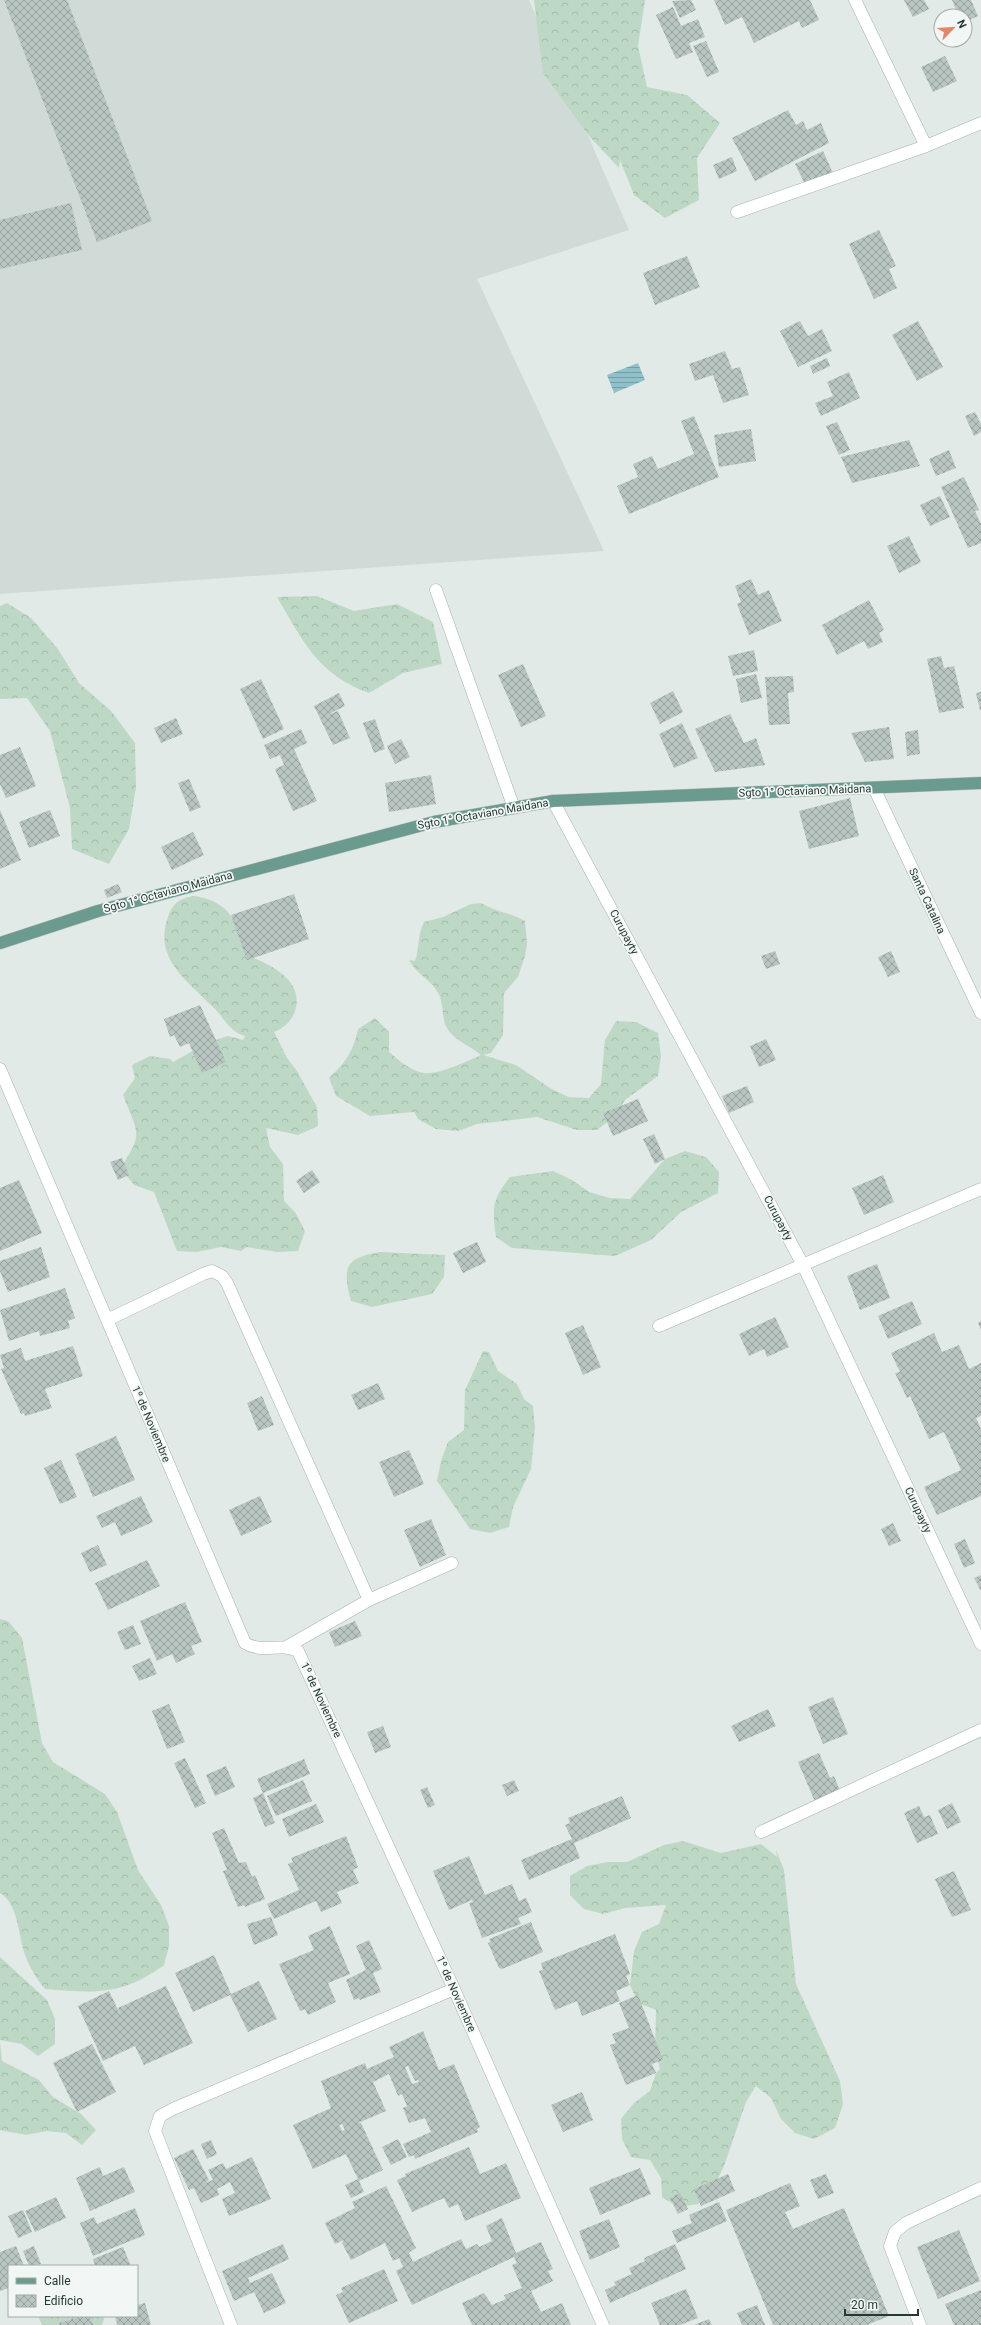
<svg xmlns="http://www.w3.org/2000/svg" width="981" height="2325" viewBox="0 0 981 2325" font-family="Roboto,sans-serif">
<defs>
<pattern id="forest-crowns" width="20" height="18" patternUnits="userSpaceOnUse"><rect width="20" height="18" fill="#bdd9c5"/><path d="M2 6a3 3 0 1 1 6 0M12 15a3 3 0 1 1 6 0" fill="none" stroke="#a2bbaa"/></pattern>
<pattern id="water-rules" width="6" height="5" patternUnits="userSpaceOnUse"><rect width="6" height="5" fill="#90c0ca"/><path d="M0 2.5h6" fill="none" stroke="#759da5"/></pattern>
<pattern id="building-cross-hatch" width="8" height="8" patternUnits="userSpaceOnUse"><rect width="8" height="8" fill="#b8c5c0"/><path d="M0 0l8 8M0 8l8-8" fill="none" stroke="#95a19d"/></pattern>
</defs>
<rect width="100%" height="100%" fill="#e2eae7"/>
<path fill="#d0dad6" d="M0,0h529l100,230 -152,49 127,272 -604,43z"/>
<path fill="url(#forest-crowns)" d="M534,0h111l-7,46 9,41 40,8 33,28 -23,35 2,42 -34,18 -31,-23 -14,-35 -1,8 -30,-32 -46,-63z
M317,596l37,15 43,-7 36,18 9,42 -39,9 -34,20c-51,-18 -66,-52 -92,-96z
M7,603l24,15 27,31 21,34 32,28 24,32 1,44 -7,42 -20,35 -37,-15 -2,-41 -20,-77 -23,-33 -27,1v-93z
M194,896c38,5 43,29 55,60 22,9 56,25 46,55 -4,11 -11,17 -21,21l13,26 13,17 -2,-2 19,34 1,19 -20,9 -32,-7 4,19 13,17 1,37 11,11 10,19 -7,20 -21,1 -30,-5 -6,4 -20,-4 -24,5 -20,-1 -23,-59 -20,-7 -14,-17c25,-35 17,-36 3,-73l12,-17 -3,-13 18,-9 20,3 3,3 36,-20 19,-6 15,4 2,-4c-16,-4 -22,-20 -33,-30 -27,-27 -60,-49 -43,-92 5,-12 12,-16 25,-18z
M481,903c15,9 30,10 44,18l2,23 -2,12 -7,21 -14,16 -1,42 -12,18 -8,2 33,10 34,23 18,9 21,1 12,-14 4,-44 11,-19 20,1 22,11 3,23 -3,20 -33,24 -11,17 -17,13h-20l-40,-13 -60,7 -19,7 -22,-2 -18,-10 -4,-7 -44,4 -34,-20 -7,-18c17,-16 24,-26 29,-49l17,-11 14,14v20c10,8 21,19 35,21 15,2 43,-12 57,-18 -13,-11 -33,-16 -37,-35 -2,-10 -1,-20 -7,-29 -8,-13 -20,-16 -28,-31l6,1c5,-13 2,-26 9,-39l19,-5 28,-13z
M685,1151l21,6 13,15 -1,21 -37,19 -30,28 -36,16 -103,-8 -16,-11c-4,-30 -4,-37 14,-60l43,-6 19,9 17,12 21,6 20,1 35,-40z
M380,1252l65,3 -1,22 -12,17 -60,13 -21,-6c-9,-34 -6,-43 29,-49z
M483,1351l6,1 9,19 19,13 7,15 9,7 2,21 -4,42 -18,38 -4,20 -19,6 -20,-4 -33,-48 4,-20 7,-19 16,-12 1,-40z
M0,1619l8,2 14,17 20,105 11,19 52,32 12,18 21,58 23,35 8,21v20l-5,19c-42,31 -70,28 -119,24 -9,-11 -15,-21 -20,-34 -7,-19 -6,-51 -25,-62z
M683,1841l38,12 40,-9 16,13 -1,-7 8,20 12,114 44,97 3,23 -8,24 -21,11 -19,-6 -14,-14 -10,-21 -15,-12 -10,16 -22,64 -10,21 -16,17 -20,3 -16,-10 -1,-19 -11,-18 -19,-3 -9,-18 -1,-20 13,-16 16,-12 6,-18 4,-4 -5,-19 1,-40 -18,-7 -8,-18 4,-34 8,-19 17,-8 7,-19 -41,3 -22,6 -19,-5 -14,-14v-19l17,-10 21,-4h19l37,-17z
M0,1957l47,43 8,19v25l-17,12 -16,-12 -22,-4z
M0,2042l2,19 37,19 14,17 28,17 15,16 -14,15 -16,-12 -19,-2 -21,4 -26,-5z
M38,2316h67l-3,9h-60z"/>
<path fill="url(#water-rules)" d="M638,363l7,17 -31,13 -7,-18z"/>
<path fill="url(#building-cross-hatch)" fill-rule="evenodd" d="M4,0h63l85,221 -55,21z
M691,0l5,10 -16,8 -8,-17z
M714,0h96l9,20 -17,8 -3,-7 -45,22 -12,-26 -17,8z
M904,0h20l5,9 -16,8z
M952,0h19l7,16 -13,6v-6h-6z
M673,7l8,19 17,-7 7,18 -16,6 4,9 -17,7 -20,-44z
M706,41l13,31 -12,5 -14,-31z
M945,56l12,25 -24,11 -12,-25z
M788,110l8,15 7,-4 4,9 14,-7 8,20 -74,38 -23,-43z
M823,151l10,22 -27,13 -11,-22z
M732,157l5,14 -18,8 -6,-14z
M71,203l11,47 -82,19v-49z
M879,230l17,36 -7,3 8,19 -23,11 -25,-55z
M687,256l13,31 -45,18 -12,-32z
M800,321l8,15 14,-7 10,22 -34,16 -18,-36z
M918,321l25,46 -26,14 -25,-46z
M725,351l7,18 8,-2 9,28 -26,8 -10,-28 -18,6 -6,-17z
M827,358l3,8 -17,8 -3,-8z
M849,372l11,26 -39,18 -6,-13 18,-7 -6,-14z
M975,412l6,12v8l-7,4 -9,-20z
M694,416l25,61 -90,37 -12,-28 21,-9 -5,-13 19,-8 6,13 36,-15 -13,-33z
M837,422l13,28 -11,5 -13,-29z
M751,429l5,32 -37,6 -5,-32z
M909,440l11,26 -68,17 -11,-26z
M949,450l7,18 -20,8 -7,-17z
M964,477l15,33 -4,1 6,13v19l-13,5 -27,-61z
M940,496l10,21 -20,9 -10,-21z
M909,536l12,26 -22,11 -12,-27z
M751,579l7,16 11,-5 13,31 -33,14 -12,-31 4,-2 -6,-16z
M869,600l15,30 -5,3 4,9 -15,7 -4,-8 -27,14 -15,-30z
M754,650l4,21 -25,5 -5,-20z
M941,656l3,12 10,-2 10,42 -25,5 -12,-54z
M523,664l23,52 -25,11 -23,-52z
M756,674l6,24 -21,5 -5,-24z
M793,676l1,16 -6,1 2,31 -21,1 -4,-48z
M261,679l23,50 -21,10 -23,-50z
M673,691l10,21 -23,12 -10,-21z
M981,692v18h-1l-4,-17z
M339,693l6,13 -18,9 11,-4 12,27 -17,7 -19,-39z
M730,714l14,29 12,-5 9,27 -50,7 -20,-43z
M176,718l7,16 -22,9 -7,-15z
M375,719l10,30 -11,4 -11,-30z
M682,723l16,35 -24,10 -15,-34z
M889,727l5,32 -29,3 -14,-29z
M301,729l6,14 -13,6 23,52 -24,10 -18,-42 9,-4 -4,-10 -10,4 -6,-14z
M918,730l2,24 -13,2 -2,-24z
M401,739l9,18 -15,7 -8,-18z
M20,747l16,39 -30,12 -6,-14v-29z
M431,775l5,29 -47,8 -4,-29z
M189,779l12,28 -11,5 -12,-29z
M850,798l9,38 -50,13 -10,-38z
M0,810l21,50 -21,9z
M50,810l10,26 -31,12 -10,-26z
M193,832l11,23 -32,15 -11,-23z
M118,884l4,8 -15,6 -3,-8z
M294,894l15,45 -62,21 -16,-45z
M775,951l5,13 -14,5 -5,-13z
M891,951l9,21 -12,5 -10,-20z
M200,1005l26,57 -24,11 -13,-30 -9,4 -6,-12 -4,2 -6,-18z
M766,1039l10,21 -17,7 -9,-21z
M747,1086l7,16 -25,11 -7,-17z
M638,1099l10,22 -35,15 -10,-23z
M654,1134l11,25 -10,5 -12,-25z
M122,1158l7,17 -11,5 -8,-18z
M312,1170l8,12 -16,11 -8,-12z
M883,1175l11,27 -30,13 -12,-27z
M19,1180l23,53 -42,18v-63z
M477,1242l9,20 -23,11 -10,-20z
M41,1247l9,30 -42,15 -8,-21v-10z
M877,1264l13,34 -30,12 -13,-34z
M65,1288l10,30 -7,3 2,7 -30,8 -1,-5 -30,10 -9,-31z
M912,1301l10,23 -34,15 -10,-23z
M775,1317l14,30 -22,10 -3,-8 -15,7 -10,-22z
M981,1321v9l-3,-7z
M583,1325l18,42 -18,8 -18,-42z
M934,1333l8,19 17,-7 10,24 12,-6v53l-5,2 5,11v67l-44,19 -13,-28 37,-17 -17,-38 -15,7 -19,-43 -3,2 -12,-25 5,-1 -9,-19z
M73,1346l10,30 -38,13 7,19 -27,8 -1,-3 -3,1 -20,-45 3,-1 -4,-13 21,-7 4,13z
M378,1383l7,16 -27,11 -7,-15z
M262,1396l12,29 -16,6 -11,-28z
M116,1436l19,44 -42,17 -18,-43z
M409,1450l15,34 -30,13 -15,-35z
M61,1460l16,37 -17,7 -16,-36z
M141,1496l12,26 -32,14 -6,-14 -13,6 -6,-12z
M260,1496l12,26 -31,14 -12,-26z
M431,1519l15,36 -26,12 -16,-37z
M893,1523l8,18 -12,5 -8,-17z
M965,1539l10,24 -11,5 -10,-24z
M98,1545l9,20 -17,7 -9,-19z
M147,1560l13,26 -52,24 -13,-27z
M981,1575v16l-7,-13z
M185,1602l17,40 -11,4 4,8 -19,9 -4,-9 -15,7 -17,-40z
M355,1621l7,15 -27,11 -6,-15z
M133,1625l8,19 -16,6 -8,-18z
M150,1658l7,16 -18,7 -7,-15z
M833,1697l15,37 -25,10 -15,-37z
M169,1704l16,38 -18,7 -15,-38z
M768,1709l8,17 -37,16 -8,-16z
M383,1726l8,21 -16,6 -8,-21z
M819,1753l11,25 4,-2 7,17 -25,11 -18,-42z
M185,1758l21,45 -11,5 -21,-45z
M304,1759l6,15 -47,19 12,30 -10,4 -12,-29 10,-5 -6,-14z
M226,1766l9,21 -20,9 -9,-21z
M303,1780l9,21 -36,15 -9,-20z
M514,1780l5,11 -12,5 -5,-11z
M427,1787l8,18 -7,3 -8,-18z
M622,1796l9,22 -57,25 6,15 -51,22 -8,-20 51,-21 -7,-14 5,-2 -2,-5z
M952,1803l9,19 -14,7 -9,-19z
M316,1804l8,18 -35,15 -7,-18z
M919,1806l5,11 6,-2 8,19 -21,9 -13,-30z
M224,1828l15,35 7,-1 6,15 3,-2 10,24 -20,8 -1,-2 -6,2 -15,-36 4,-1 -15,-37z
M346,1836l12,31 -5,3 6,13 -22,9 5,11 -21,9 -5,-11 -42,18 -7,-15 32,-14 -11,-26 5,-2 -2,-4z
M469,1856l16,39 27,-11 7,17 7,-3 6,14 -14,6 3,6 -39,14 -13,-35 4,-1 -1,-2 -23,10 -16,-39z
M954,1871l17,39 -19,7 -17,-38z
M271,1917l7,18 -24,10 -7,-21z
M531,1922l12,30 -41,17 -3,-1 -11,-25 3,-1 -2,-3z
M330,1926l20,48 -22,9 8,19 -28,13 -3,-6 -5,2 -21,-47 35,-14 -6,-14z
M615,1934l15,40 -4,2 4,9 -14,6 4,10 -38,15 -5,-15 -22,9 -16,-39 4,-1 -2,-7z
M369,1940l13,29 -9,4 8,19 -21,8 -1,-2 -5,2 -8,-20 20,-10 -10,-24z
M214,1955l17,39 28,-13 18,38 -29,13 -18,-37 -37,17 -18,-39z
M166,1986l27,57 -49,22 -9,-19 -32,15 -25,-55 31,-15 12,25 -3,-8z
M638,1995l25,65 -11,4 4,9 -30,12 -16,-40 6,-2 -4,-9 17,-6 -10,-25z
M423,2031l16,39 15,-6 26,63 -3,2 1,3 -63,27 -1,-4 -5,2 -6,-13 28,-12 -6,-14 -16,5 -6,-15 12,-5 -8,3 -5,-12 -4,2 -9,-22 -16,8 13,29 -28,12h3l22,47 -24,11 5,11 -13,6 -6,-13 13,-6 -12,-25 -33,15 -20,-44 38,-17 -10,-27 44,-18 2,6 27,-12 -5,-10zM408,2066l7,15 3,-1 1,2 -7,2 -7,-17zM342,2124l3,6 -3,1 -3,-6z
M92,2044l24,48 -39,20 -24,-49z
M582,2092l11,28 -30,12 -12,-27z
M398,2139l9,18 -16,8 -9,-18z
M211,2140l6,14 -10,5 -6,-15z
M469,2147l11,27 26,-11 15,35 -56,23 -7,-17 -9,4 -5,-10 -32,14 -15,-32 9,-4 -1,-2z
M193,2149l16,31 -5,3 9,-3 -5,-10 15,-7 3,6 26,-12 19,42 -42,17 -7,-17 13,-6 -5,-11 -13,7 2,6 -18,8 -7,-15 -5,2 -15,-32z
M100,2167l3,9 21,-9 11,25 -45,19 -14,-33z
M640,2168l11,26 -51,21 -11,-27z
M728,2174l7,17 -34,15 -7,-17z
M826,2174l8,19 -16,6 -8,-19z
M790,2183l10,23 -15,6 8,17 51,-21 45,108 -22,9h-94l-47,-115z
M386,2186l30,62 -7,5 4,9 48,-23 5,10 11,-5 2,3 13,-6 -6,-15 16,-8 14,35 25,-11 12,27 -5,2 5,10 -22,10 10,21 21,-9 9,22h-99l-10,-22 22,-10 8,12 14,-6 -2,-4 18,-7 -10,-23 5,-2 -3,-6 -102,48 -16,-34 7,-4 -4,-9 -6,3 -8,-18 -34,17 -9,-17 2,-3 -9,4 -10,-21 30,-15 -3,-6z
M680,2193l8,16 -10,5 -8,-16z
M56,2197l10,21 -31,14 -10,-21z
M719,2202l8,19 -50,22 -5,-12 20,-8 -3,-8z
M135,2208l10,27 -52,21 -13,-33 14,-6 3,7z
M23,2210l9,22 -14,6 -10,-22z
M609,2219l11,28 -30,13 -11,-29z
M959,2230l21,51 -42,18 -21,-52z
M283,2244l6,15 -41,19 2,5 22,-10 14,30 -22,10 -10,-21 -20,9 -12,-30z
M675,2244l11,25 -76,34 -5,-13 11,-5 -2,-3 18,-8 -3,-6 16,-7 -1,-3z
M16,2246l8,20h-15v22l-9,3v-39z
M34,2246l7,18 -12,2 -6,-15z
M123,2247l8,19h-36l-2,-7z
M384,2269l14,32 -49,22 -13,-28 7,-3 -2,-4z
M686,2289l12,29 -18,7h-20l-9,-22z
M981,2290v35h-27l-9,-21z
M145,2303l6,22h-34l-2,-9h22v-11z
M757,2305l8,20h-23l-5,-12z
M83,2316h7l3,9h-33l-1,-2z
M709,2319l3,6h-18z"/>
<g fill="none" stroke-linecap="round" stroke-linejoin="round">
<defs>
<path id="minor" d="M855,0l71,146
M737,212l189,-66 55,-23
M436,590l78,218
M874,788l107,225
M553,801l250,464 178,379
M0,1069l245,574c18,11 34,-1 53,8l156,338 149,336
M107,1320l96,-46 9,-3 10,5 5,7 142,317
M659,1326l322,-137
M288,1646l81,-46 83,-37
M761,1832l220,-102
M231,2325l-76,-194 5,-15 13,-7 281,-120
M920,2325l-30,-79 5,-14 11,-9 75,-35"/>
<path id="major" d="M0,943l98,-32 336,-89 119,-21 428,-18"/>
</defs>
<use href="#minor" stroke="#a5b1ae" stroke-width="13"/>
<use href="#major" stroke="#bdc4c2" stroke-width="13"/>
<use href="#minor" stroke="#fff" stroke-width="12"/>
<use href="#major" stroke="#6b9b8f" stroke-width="12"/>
</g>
<g text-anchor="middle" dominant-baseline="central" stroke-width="3.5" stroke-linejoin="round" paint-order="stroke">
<g font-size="11" fill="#243934" stroke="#f2f7f5">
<text transform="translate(805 791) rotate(-2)">Sgto 1° Octaviano Maidana</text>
<text transform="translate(483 814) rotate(-10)">Sgto 1° Octaviano Maidana</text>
<text transform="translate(168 892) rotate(-15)">Sgto 1° Octaviano Maidana</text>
<text transform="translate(927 901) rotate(65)">Santa Catalina</text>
<text transform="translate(624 932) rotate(62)">Curupayty</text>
<text transform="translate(778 1218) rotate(62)">Curupayty</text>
<text transform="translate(151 1424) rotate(67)">1º de Noviembre</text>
<text transform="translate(918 1510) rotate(65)">Curupayty</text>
<text transform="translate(321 1700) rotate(65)">1º de Noviembre</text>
<text transform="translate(456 1994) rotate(66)">1º de Noviembre</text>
</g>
</g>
<rect x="8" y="2265" width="130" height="52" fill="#f2f7f5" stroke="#a0aba8"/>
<rect x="16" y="2278" width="20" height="6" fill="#6b9b8f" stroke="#a0aba8"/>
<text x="44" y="2285" font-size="12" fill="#243934">Calle</text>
<rect x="16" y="2295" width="20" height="12" fill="url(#building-cross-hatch)" stroke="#a0aba8"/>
<text x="44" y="2305" font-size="12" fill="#243934">Edificio</text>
<g transform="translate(953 28) rotate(65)"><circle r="19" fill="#f2f7f5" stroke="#a0aba8"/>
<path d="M0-3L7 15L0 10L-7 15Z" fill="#e38768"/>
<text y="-6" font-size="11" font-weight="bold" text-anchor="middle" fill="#243934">N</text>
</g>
<path d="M845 2309v6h73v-6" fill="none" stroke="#243934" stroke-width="2"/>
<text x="851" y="2309" font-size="12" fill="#243934" stroke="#f2f7f5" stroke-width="3" paint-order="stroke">20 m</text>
</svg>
